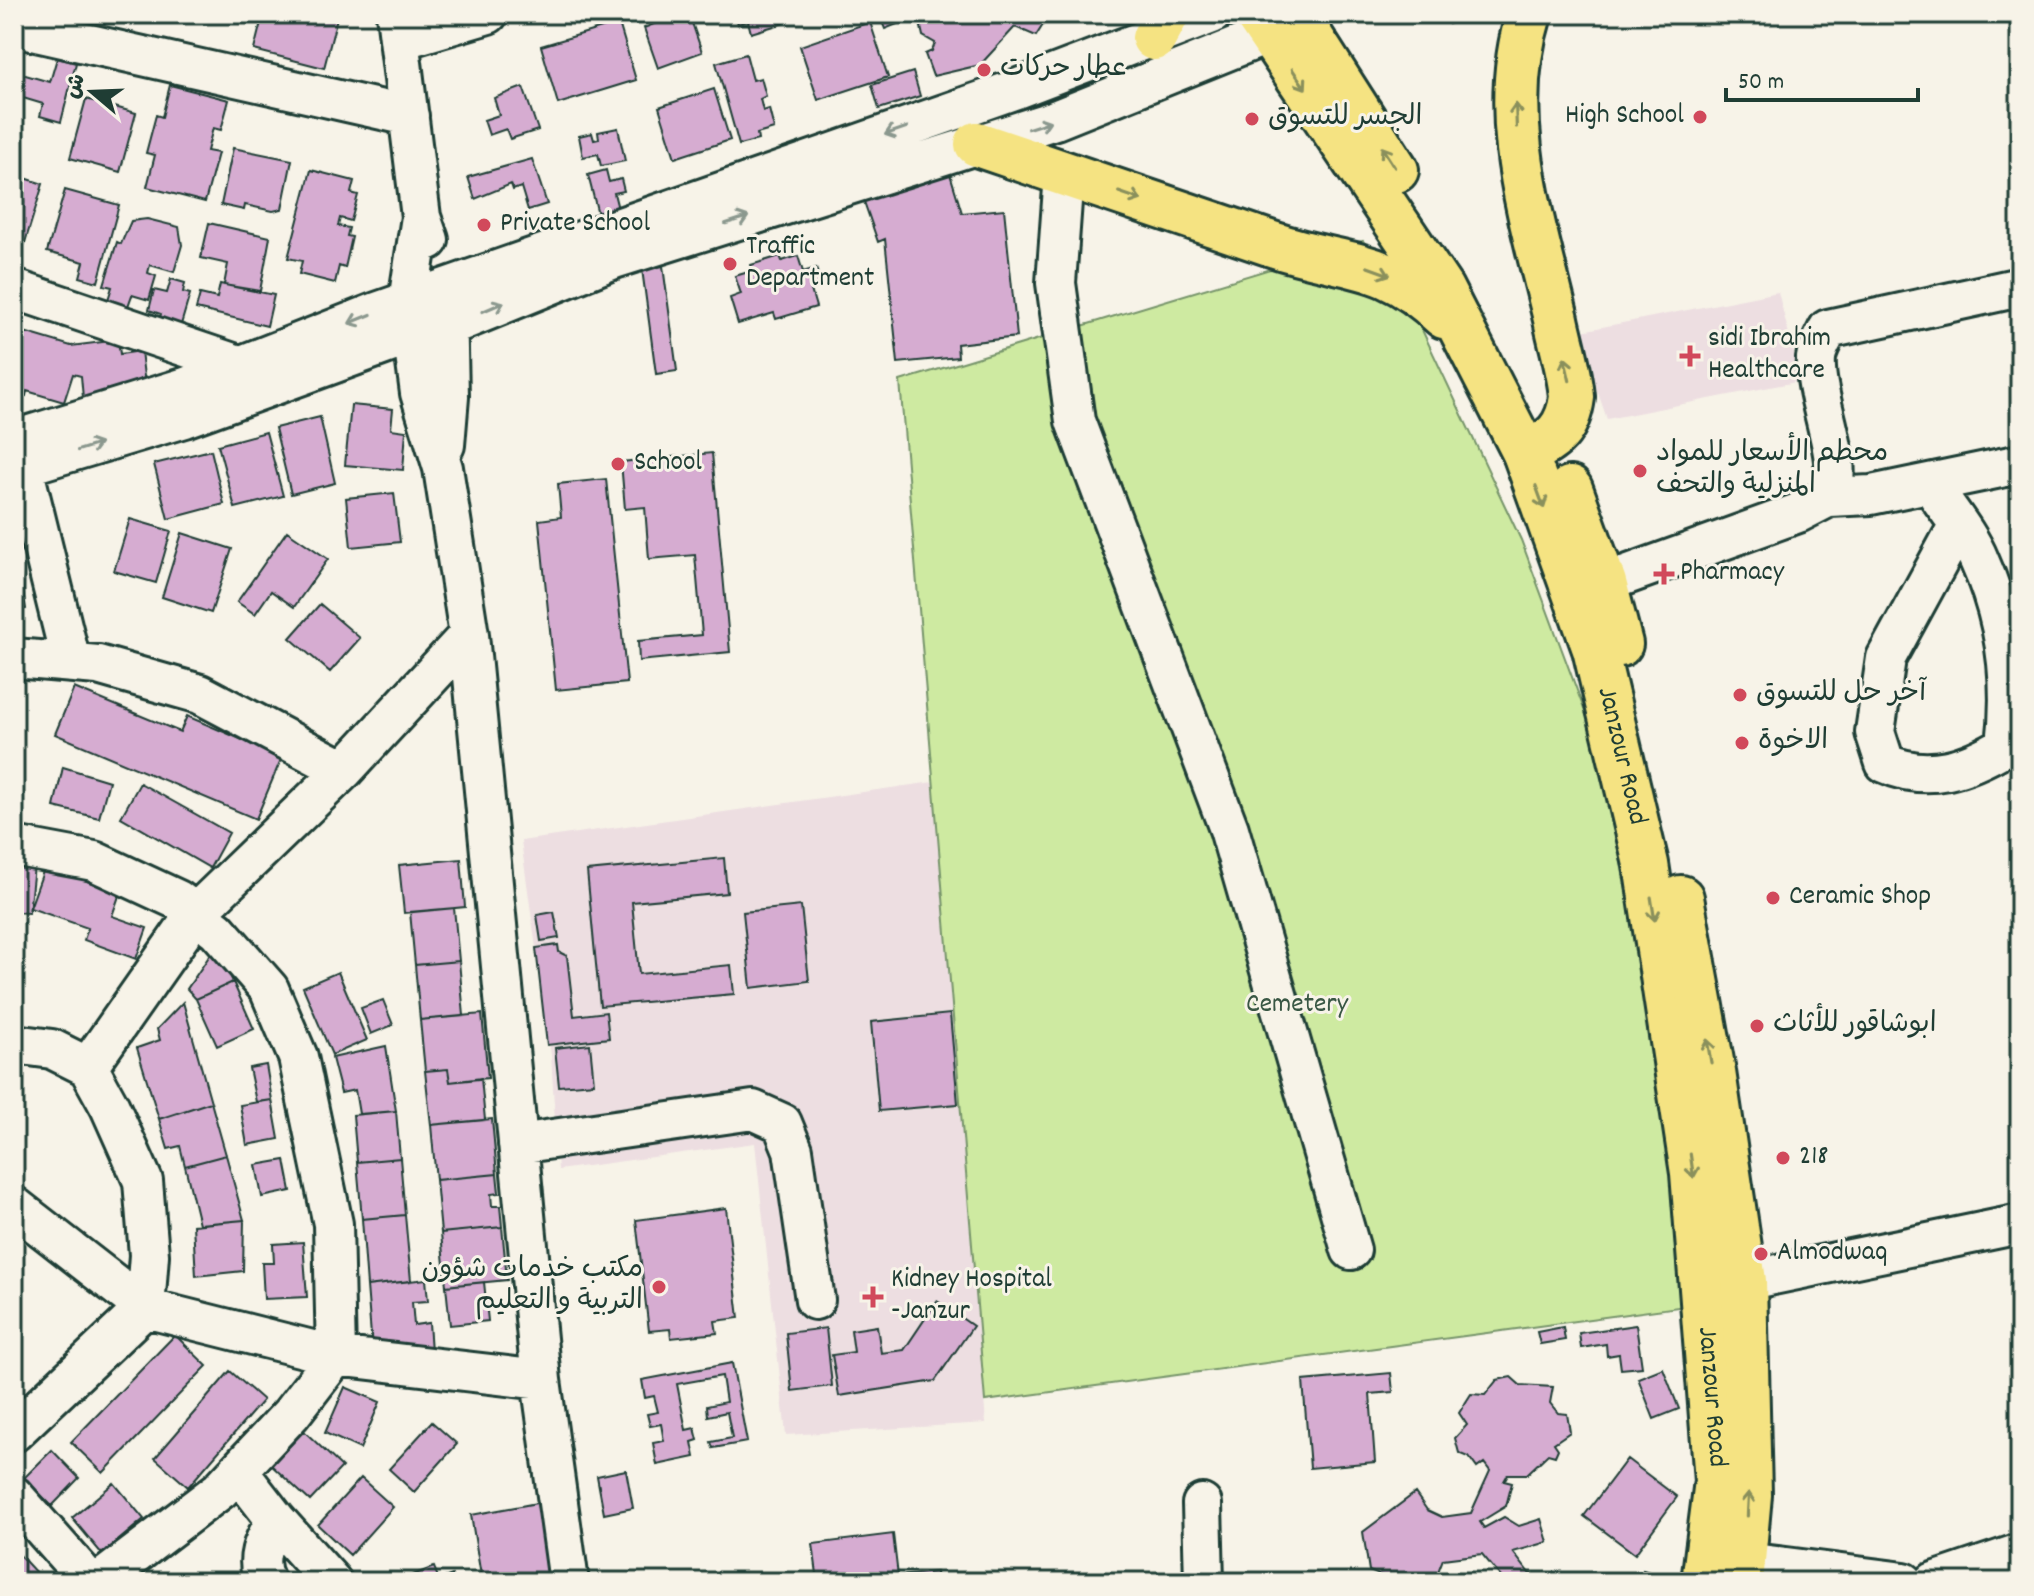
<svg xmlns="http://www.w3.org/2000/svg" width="2034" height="1596" viewBox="0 0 2034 1596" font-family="Dekko,'Playpen Sans Arabic',sans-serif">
<rect width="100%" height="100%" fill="#f7f3e8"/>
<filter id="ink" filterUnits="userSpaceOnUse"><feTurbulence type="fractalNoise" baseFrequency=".0125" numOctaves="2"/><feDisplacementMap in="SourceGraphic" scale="16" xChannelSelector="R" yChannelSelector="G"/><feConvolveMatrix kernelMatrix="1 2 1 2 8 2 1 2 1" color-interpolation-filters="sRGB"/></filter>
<g filter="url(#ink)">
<path fill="#eddee1" d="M1778,292l23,89 -194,38 -30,-87z
M933,782l53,641 -200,12 -31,-292 -197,27 -7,-115 -30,-214z"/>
<path fill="#ceeaa1" stroke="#76946a" stroke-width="2" d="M1363,241l36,40 122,259 80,215 54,291 31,260 -701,95 -85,-1020z"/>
<path fill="#d6acd1" stroke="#1f3d34" stroke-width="2" d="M263,14h75l-14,54 -70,-18z
M656,14h33l13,38 -44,16 -14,-40 15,-6z
M735,14h46l3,9 -33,10 -3,-12 -10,3z
M879,14h43l-37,15z
M930,14h106l10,6 -10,16 -21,-9 -35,38 -47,11 -8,-22 7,-3 3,-8 -12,-7 -4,-18z
M1446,14h29l-26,10z
M870,22l18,55 -70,23 -18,-54z
M619,23l17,57 -78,24 -17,-58z
M746,54l7,26 8,-2 5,18 -6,3 3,12 6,-2 5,20 -17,5 1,6 -19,5 -23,-82z
M57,58l19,5 -15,59 -21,-6 3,-12 -20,-6 -6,22 -3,-1 1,-47 35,10z
M913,72l7,24 -41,13 -7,-24z
M170,85l59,15 -8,30 -8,-2 -6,23 11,2 -13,49 -58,-15 8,-32 -9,-2 10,-38 6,2z
M523,87l15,43 -28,9 -4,-10 -17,6 -5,-15 15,-5 -5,-17z
M714,89l16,51 -55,18 -16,-51z
M86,99l50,14 -16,59 -50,-14z
M618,128l7,33 -24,5 -3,-12 -15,3 -4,-21 13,-3 2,7 5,-1 -1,-7z
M233,148l59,12 -10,49 -9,2 -28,-6 -1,5 -23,-5z
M532,159l15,45 -19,6 -7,-23 -8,3 -2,-6 -36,15 -7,-22z
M947,164l15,49 42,-4 13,128 -60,7 1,13 -60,6 -13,-124 -7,3 -17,-49z
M311,170l43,11 -3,12 7,2 -7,26 -11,-3 -2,8 11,2 -2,8 5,1 -7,31 -6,-2 -4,17 -36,-9 3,-13 -14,-3z
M606,170l3,12 12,-3 3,12 -10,2 4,16 -20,5 -10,-39z
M25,178l18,6 -20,65 -9,-3 10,-44 -10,-3v-20l9,3z
M65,190l54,15 -21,77 -18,-5 4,-15 -37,-10z
M147,219l32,8 3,18 -8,27 -24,-7 -2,8 8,3 -7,24 -17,-5 -5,14 -20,-6 5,-16 -8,-2 13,-43 4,2 10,-23z
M209,223l61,14 -10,54 -36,-6 4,-21 -27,-6z
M780,256l2,5 16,-5 5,16 13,-4 6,19 -11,3 5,17 -40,12 -2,-6 -36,11 -8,-26 11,-4 -6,-18 17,-5 -1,-6z
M663,266l14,105 -21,3 -14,-105z
M171,279l14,4 -2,9 7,2 -10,34 -22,-6 3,-8 -12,-4 5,-20 13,3z
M220,284l54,11 -7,31 -71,-17 4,-15 17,4z
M14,329l57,17 47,-6 2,14 21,-3 4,34 -23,8 -39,5 -2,-22 -8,-2 -9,28 -37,-11 -1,5 -12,-4z
M351,405l42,4 -2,20 15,2 -3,39 -58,-5z
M320,417l15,66 -44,11 -16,-66z
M266,432l17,64 -48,12 -17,-63z
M211,450l13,54 -56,15 -14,-55z
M712,453l18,199 -91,9 -1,-20 64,-6 -7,-80 -46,4 -4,-52 -20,2 -4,-47z
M606,479l21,204 -71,7 -17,-170 22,-3 -3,-33z
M394,493l6,49 -49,5 -5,-49z
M14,497l17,51 -17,4z
M130,519l41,12 -15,52 -42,-12z
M287,531l41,28 -34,48 -23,-16 -16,23 -18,-12z
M182,533l50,16 -21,64 -49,-16z
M19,566l7,43 -12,2v-44z
M320,604l40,34 -30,34 -40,-34z
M74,688l106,44 7,-16 95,41 -26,62 -201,-85z
M63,767l46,14 -10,37 -45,-11z
M140,783l89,50 -19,35 -89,-51z
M724,858l3,35 -95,9 7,72 92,-9 3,29 -134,12 -13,-135z
M461,859l4,48 -61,6 -5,-48z
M14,864l20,2 -5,47 -15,-1z
M45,866l75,27 -8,23 35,12 -11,31 -52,-19 4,-12 -58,-20z
M801,906l8,75 -58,7 -8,-76z
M454,908l5,53 -44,4 -5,-53z
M554,912l5,26 -18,3 -4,-26z
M558,945l1,7 8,4 7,60 32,-4 3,26 -62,7 -11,-97z
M212,952l10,5 11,25 -37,17 -9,-10z
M459,961l5,55 -44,4 -5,-55z
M338,972l29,68 -35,15 -29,-68z
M233,982l21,47 -37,17 -21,-47z
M383,1000l10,25 -22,9 -10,-26z
M183,1002l28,100 -52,17 -22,-71 23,-8 -3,-11z
M482,1014l6,64 -38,4 -2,-13 -23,2 -5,-51z
M950,1014l8,90 -79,7 -8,-89z
M590,1044l4,39 -35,3 -4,-38z
M386,1046l10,65 -37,3 -4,-24 -14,3 -9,-35z
M266,1065l6,35 -16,2 -7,-34z
M448,1069l2,13 31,-4 4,42 -54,5 -6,-54z
M272,1100l7,39 -32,6 -7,-40z
M211,1102l15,53 -41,11 -5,-20 -12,3 -9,-30z
M396,1111l4,47 -43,4 -4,-47z
M492,1119l5,55 -61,6 -5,-55z
M226,1155l18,65 -45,4 -14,-58z
M400,1158l5,57 -43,4 -5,-57z
M285,1160l6,31 -29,6 -6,-32z
M497,1174l2,19 -8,1 1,12h8l2,21 -61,6 -5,-53z
M726,1208l13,110 -24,3 2,12 -46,5 -1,-9 -21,2 -13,-111z
M405,1215l6,66 -44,5 -5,-67z
M244,1220l-1,51 -47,5 -3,-51z
M502,1227l5,53 -61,6 -5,-53z
M303,1242l4,55 -43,2 -2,-36h12l-1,-19z
M426,1279l2,22 -16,1 2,23 15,-2 2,28 -59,-3 -5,-62z
M484,1282l4,39 -38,4 -4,-39z
M937,1301l36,25 -38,55 -96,15 -7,-41 22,-3 -3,-22 26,-4 4,27 23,-3z
M1636,1325l6,42 -21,2 -2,-15 -12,2 -1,-12 -25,4 -2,-15z
M1563,1327l2,13 -25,4 -3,-12z
M826,1328l6,58 -40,5 -6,-58z
M175,1335l32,31 -104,107 -32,-31z
M732,1363l15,79 -34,6 -2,-6 21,-4 -5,-26 -19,4 -1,-10 19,-4 -4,-26 -45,8 9,46 9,-2 3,12 -6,2 3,15 -38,8 -4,-22 11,-2 -3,-17 -11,2 -3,-12 11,-2 -4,-16 -9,2 -3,-18z
M1663,1368l16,41 -25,10 -16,-41z
M230,1371l33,29 -75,87 -33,-29z
M1391,1373l2,19 -23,2 5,68 -65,6 -7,-87z
M1511,1377l9,8 33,2 -3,16 8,10 9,1 3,18 -16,11 4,6 -3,7 -7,-2 -21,20h-19l-4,7 8,2 -6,23 -26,16 4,6 20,-11 15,9 22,-7 7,23 -35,10 16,21 24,9h-48l-23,-28 -39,5 -9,23h-36l-29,-11 -6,-39 52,-39 12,17 15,7 29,-4 19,-42 -6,-8 -7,5 -8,-11 -10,-4 -4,-15 12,-13 -8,-12 12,-19 14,1 12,-15z
M345,1387l35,15 -20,47 -35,-16z
M432,1422l25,22 -43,48 -25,-23z
M304,1431l38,36 -32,34 -39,-36z
M52,1450l27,28 -27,28 -28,-28z
M1627,1459l50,38 -42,57 -51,-38z
M626,1470l7,38 -29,6 -7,-38z
M361,1478l32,29 -43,48 -32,-30z
M114,1483l30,36 -42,35 -30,-36z
M537,1503l14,79h-69l-11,-67z
M893,1534l5,42 -80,6 -5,-38z
M14,1549l25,27 -6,6h-19z
M434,1567l5,13 13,-5 2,7h-60z
M1643,1570l39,12h-43z
M936,1572l1,10h-86l47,-6z"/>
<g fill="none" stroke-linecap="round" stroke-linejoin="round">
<defs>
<path id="minor" d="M396,14l25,203 8,23
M14,27l395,89
M400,40l88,-26
M1064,174l-8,109 19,138 154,408 122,421
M421,217l-13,85 12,91 23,75 26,167 72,745 28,202
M14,289l228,77
M14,440l172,-53 191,-75 639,-223 196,-75
M445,445l4,-48 -2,-94
M23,467l48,195
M14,469l170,-51 228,-83 35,-8 167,-68 441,-139 214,-86
M1930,483c16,25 38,50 49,77 27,60 35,121 27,185 -38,23 -78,38 -121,18l-10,-31 11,-74 72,-132
M1829,497l42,-2 149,-31
M1604,583l194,-70 31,-16c19,-32 -16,-98 -13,-139 1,-10 8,-20 12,-29l192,-42
M14,658l84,7 102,29 144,76
M14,846l80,15 84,39 39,30 52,59 29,68 35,167 3,132 -45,58 -71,76 -121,92
M14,1044l38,5 36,18 22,40 33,74 6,74 -4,53 -131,124
M88,1067l108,-154 148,-143 125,-135
M518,1144l235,-34 29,13 11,27 22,150
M14,1206l131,102 191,48 205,24
M1744,1281l276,-57
M238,1471l38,49 56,62
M14,1496l76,86
M1202,1504l2,78
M1745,1562l159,20
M266,1582c-13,-21 -2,-42 10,-62
M1934,1582l86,-29"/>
<g id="major">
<path id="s1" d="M1256,14l185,275 84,164 70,196 51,215 47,309 24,308 -13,101"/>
<path d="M1296,14l100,156"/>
<path d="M1154,38l13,-24"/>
<path d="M977,144c99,33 197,67 295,100 73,25 111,13 172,72"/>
<path d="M1525,453c28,-11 43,-24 47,-56 -2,-26 -11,-53 -16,-78 -24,-100 -59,-203 -27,-305"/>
<path d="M1570,489l34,94 16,61"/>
<path d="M1681,898l32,174 31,209 5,214 -8,87"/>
</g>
</defs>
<use href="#minor" stroke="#1f3d34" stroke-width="44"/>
<use href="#major" stroke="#1f3d34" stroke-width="50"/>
<use href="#minor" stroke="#f7f3e8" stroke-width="38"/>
<use href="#major" stroke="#f5e382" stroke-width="44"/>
</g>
<defs><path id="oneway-shaft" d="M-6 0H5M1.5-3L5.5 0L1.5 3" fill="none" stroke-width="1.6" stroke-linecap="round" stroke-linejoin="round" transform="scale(2)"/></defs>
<g stroke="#8a905b">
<use href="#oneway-shaft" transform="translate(1299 79) rotate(56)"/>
<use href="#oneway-shaft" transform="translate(1516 115) rotate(-92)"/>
<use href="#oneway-shaft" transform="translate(1388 157) rotate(-123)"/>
<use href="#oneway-shaft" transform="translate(1130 196) rotate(19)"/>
<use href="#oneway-shaft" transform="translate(1379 271) rotate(20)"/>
<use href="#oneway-shaft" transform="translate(1567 369) rotate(-103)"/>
<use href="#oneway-shaft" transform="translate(1540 497) rotate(70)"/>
<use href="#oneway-shaft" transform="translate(1653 909) rotate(81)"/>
<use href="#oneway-shaft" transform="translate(1709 1051) rotate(-100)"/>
<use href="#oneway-shaft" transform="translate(1692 1166) rotate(82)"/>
<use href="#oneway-shaft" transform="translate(1748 1504) rotate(-87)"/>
</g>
<g stroke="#8b988e">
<use href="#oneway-shaft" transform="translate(1039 125) rotate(-18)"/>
<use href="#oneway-shaft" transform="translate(896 131) rotate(161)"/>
<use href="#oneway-shaft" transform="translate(737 220) rotate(-18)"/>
<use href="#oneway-shaft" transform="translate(493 307) rotate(-23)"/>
<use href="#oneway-shaft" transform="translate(360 319) rotate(158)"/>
<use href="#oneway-shaft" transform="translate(89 447) rotate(-17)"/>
</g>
</g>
<g fill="#d1495b" stroke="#f7f3e8" stroke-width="3">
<circle cx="984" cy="70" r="8"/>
<circle cx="1700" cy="117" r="8"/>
<circle cx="1252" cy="119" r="8"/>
<circle cx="484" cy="225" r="8"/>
<circle cx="730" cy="264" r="8"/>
<path d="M1686 344h8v8h8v8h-8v8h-8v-8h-8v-8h8z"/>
<circle cx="618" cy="464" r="8"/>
<circle cx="1640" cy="471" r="8"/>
<path d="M1660 562h8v8h8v8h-8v8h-8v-8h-8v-8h8z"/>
<circle cx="1740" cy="695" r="8"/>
<circle cx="1742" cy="743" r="8"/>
<circle cx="1773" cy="898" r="8"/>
<circle cx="1757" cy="1026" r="8"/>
<circle cx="1783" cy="1158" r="8"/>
<circle cx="1761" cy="1254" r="8"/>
<circle cx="659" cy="1287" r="8"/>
<path d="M869 1285h8v8h8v8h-8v8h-8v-8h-8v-8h8z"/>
</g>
<g text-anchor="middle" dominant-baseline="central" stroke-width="6" stroke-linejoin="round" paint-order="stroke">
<g font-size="28" fill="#1f3d34" stroke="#f7f3e8" text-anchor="start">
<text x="1000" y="70">عطار حركات</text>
<text x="1684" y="117" text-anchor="end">High School</text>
<text x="1268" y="119">الجسر للتسوق</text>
<text x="500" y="225">Private School</text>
<text x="746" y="248">Traffic<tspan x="746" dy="32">Department</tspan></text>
<text x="1708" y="340">sidi Ibrahim<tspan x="1708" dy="32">Healthcare</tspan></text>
<text x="1656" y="455">محطم الأسعار للمواد<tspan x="1656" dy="32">المنزلية والتحف</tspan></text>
<text x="634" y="464">School</text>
<text x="1680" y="574">Pharmacy</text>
<text x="1756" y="695">آخر حل للتسوق</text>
<text x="1758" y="743">الاخوة</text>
<text x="1789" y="898">Ceramic Shop</text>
<text x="1773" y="1026">ابوشاقور للأثاث</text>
<text x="1799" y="1158">218</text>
<text x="1777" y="1254">Almodwaq</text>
<text x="643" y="1271" text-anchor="end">مكتب خدمات شؤون<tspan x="643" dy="32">التربية و التعليم</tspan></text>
<text x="891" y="1281">Kidney Hospital<tspan x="891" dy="32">-Janzur</tspan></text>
</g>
<g font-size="28" fill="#1f3d34" stroke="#f7f3e8">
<text stroke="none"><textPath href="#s1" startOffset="834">Janzour Road</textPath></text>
<text stroke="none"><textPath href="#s1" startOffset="1482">Janzour Road</textPath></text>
</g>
<g font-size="28" fill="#395744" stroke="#f7f3e8">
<text x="1297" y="1006">Cemetery</text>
</g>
</g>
<rect width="2034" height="1596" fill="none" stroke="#f7f3e8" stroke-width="48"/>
<rect x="24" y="24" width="1986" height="1548" fill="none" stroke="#1f3d34" stroke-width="3" filter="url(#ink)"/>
<g transform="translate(92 92) rotate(289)" stroke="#f7f3e8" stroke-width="6" paint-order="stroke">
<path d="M0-6L14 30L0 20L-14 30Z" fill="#1f3d34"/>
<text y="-12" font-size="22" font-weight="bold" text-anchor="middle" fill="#1f3d34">ش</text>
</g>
<path d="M1726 88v12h192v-12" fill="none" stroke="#1f3d34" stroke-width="4"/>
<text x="1738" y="88" font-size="24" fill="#1f3d34" stroke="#f7f3e8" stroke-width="6" paint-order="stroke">50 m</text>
</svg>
